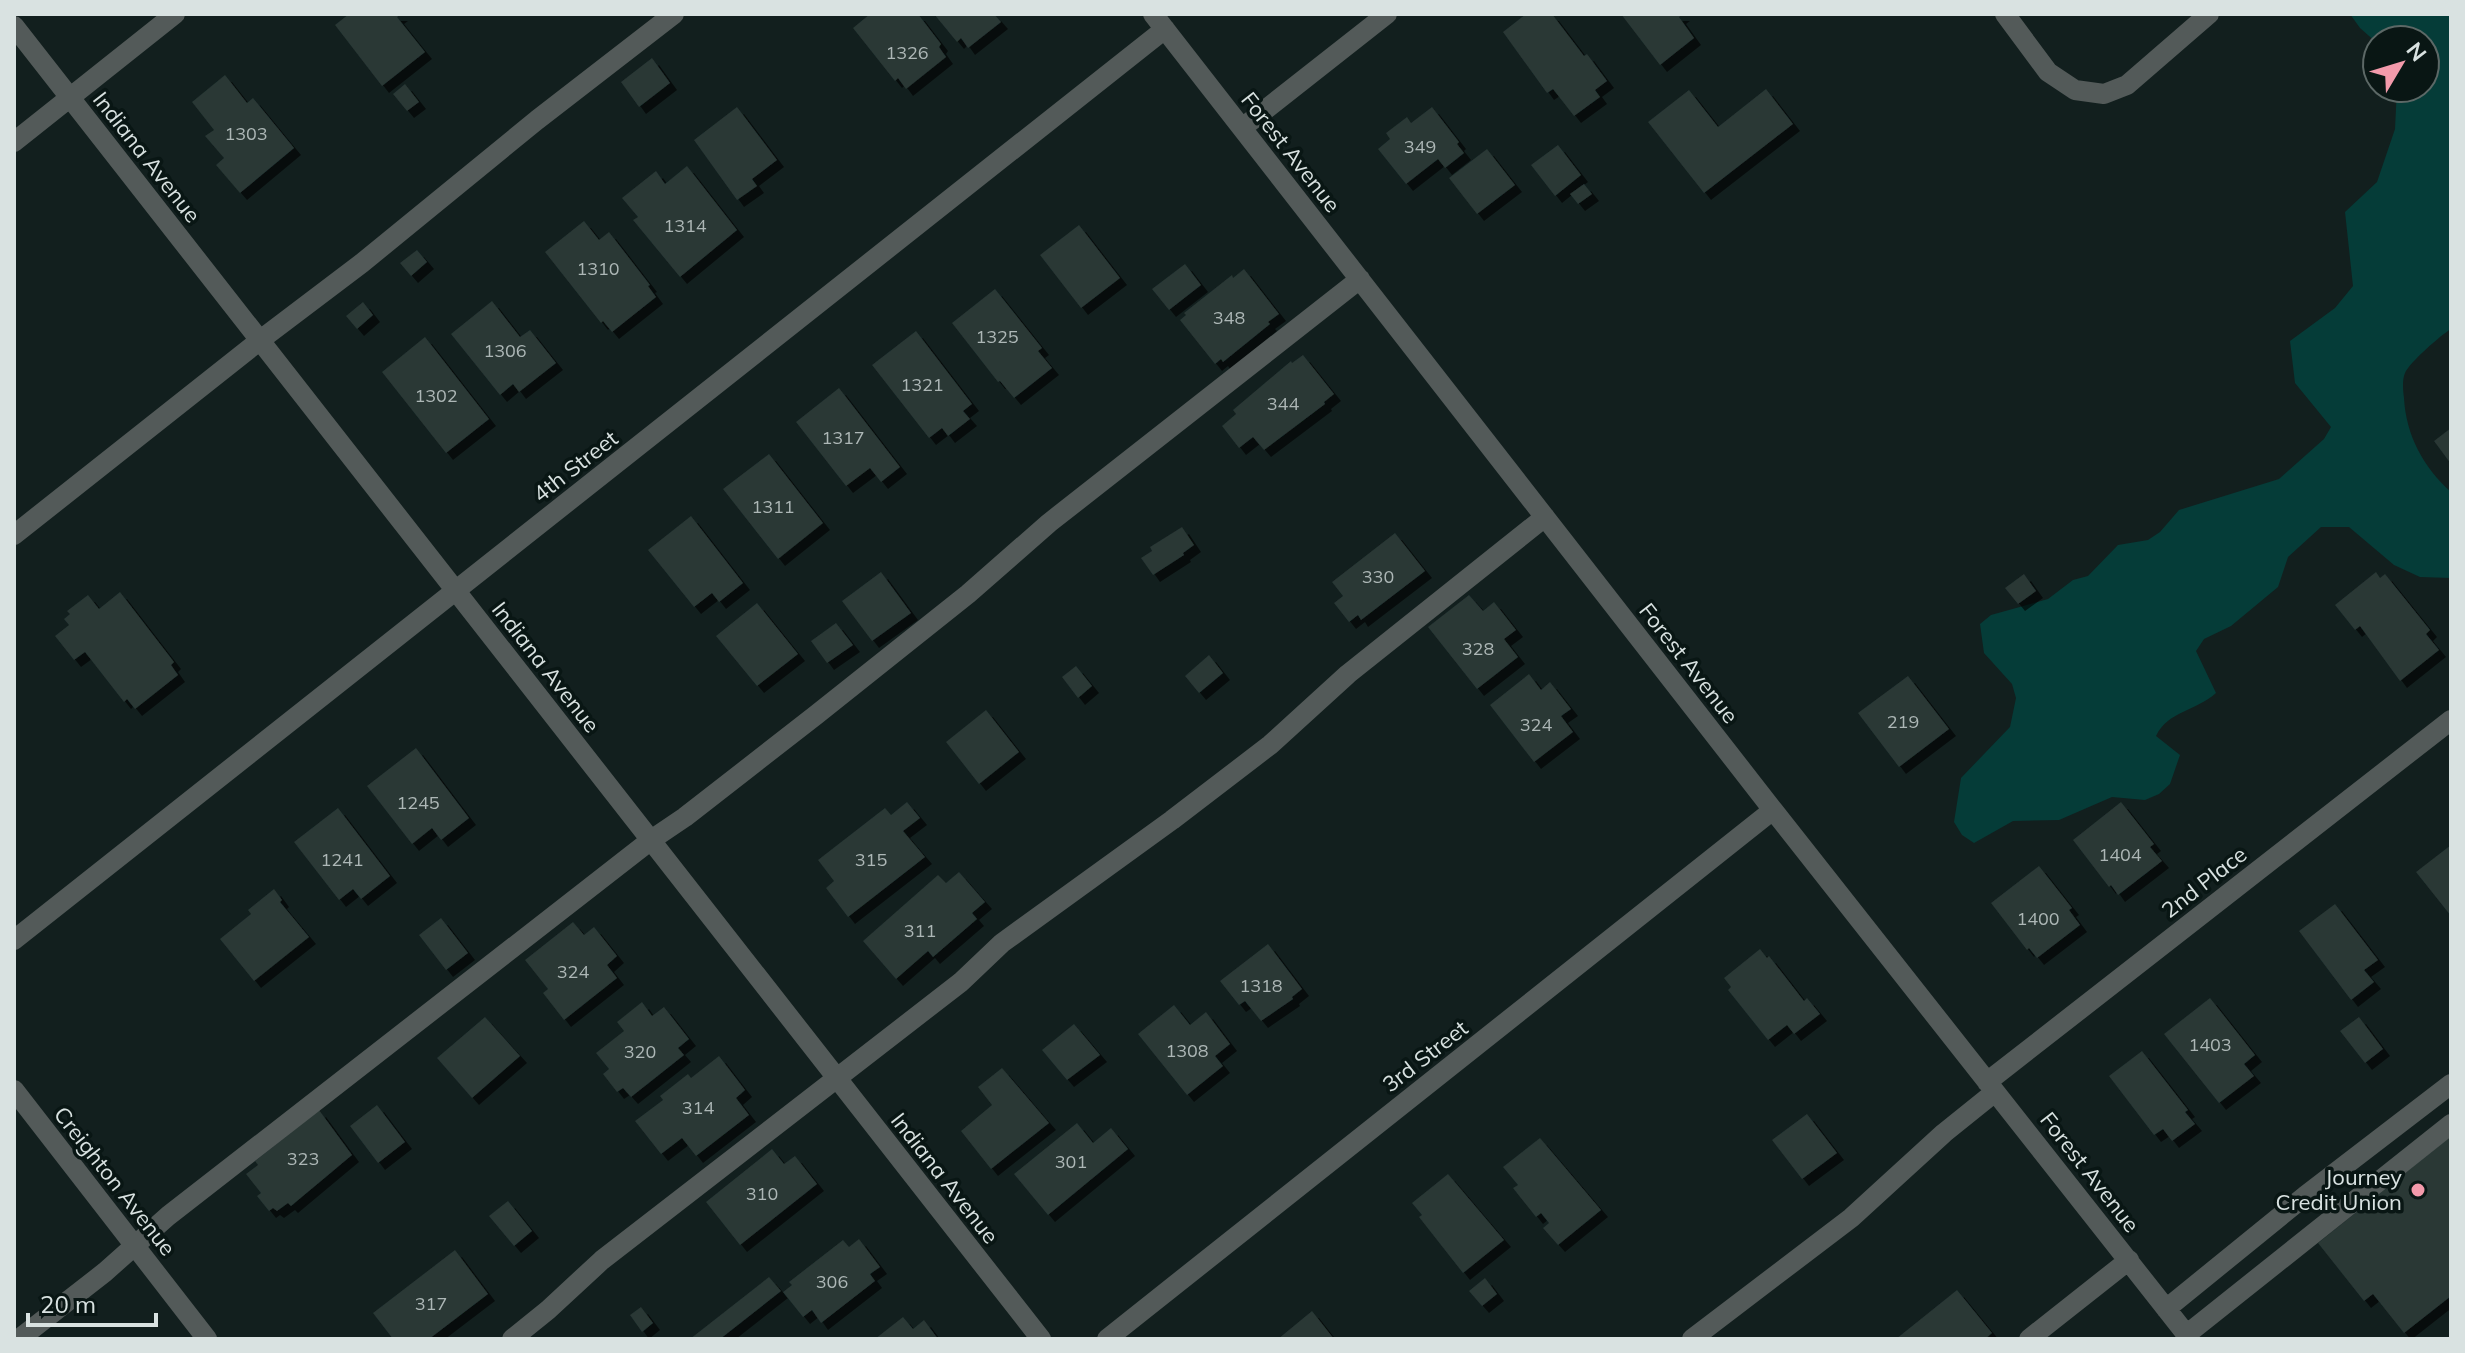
<svg xmlns="http://www.w3.org/2000/svg" width="2465" height="1353" viewBox="0 0 2465 1353" font-family="Mulish,sans-serif">
<defs>
<filter id="shadow"><feDropShadow dx="7" dy="7" stdDeviation="0" flood-color="#0009"/></filter>
</defs>
<rect width="100%" height="100%" fill="#121f1e"/>
<path fill="#053c38" d="M2350,14h101v315c-10,6 -41,33 -46,44 -3,7 -2,17 -1,25 2,37 19,69 47,94v86l-31,-1 -26,-12 -45,-38h-28l-33,30 -10,30 -47,39 -27,13 -8,12 20,42c-20,18 -48,18 -60,43l24,19 -10,29 -11,10 -14,6 -33,-3 -53,23 -46,1 -39,22 -12,-8 -8,-13 7,-44 49,-51 6,-29 -4,-14 -28,-31 -4,-29 11,-9 57,-16 25,-19 15,-4 30,-31 30,-5 12,-8 19,-22 100,-31 45,-40 7,-12 -36,-44 -5,-42 45,-33 18,-22 -8,-74 32,-30 18,-53 2,-41h28v-48h-48v3l-17,-15z"/>
<path fill="#293735" filter="url(#shadow)" d="M349,14h52l-4,3 28,35 -43,34 -47,-61z
M870,14h48l23,30 -2,3 7,10 -40,32 -8,-11 -3,3 -42,-53z
M934,14h60l7,8 -33,26 -7,-10 -4,4z
M1526,14h26l32,42 3,-2 20,27 -12,9 5,7 -26,19 -21,-27 -6,4 -44,-61z
M1621,14h62l-4,3 15,21 -34,27z
M652,58l18,25 -31,24 -18,-25z
M225,75l22,28 6,-5 41,50 -54,45 -24,-28 8,-7 -19,-22 9,-6 -22,-28z
M405,84l14,18 -12,9 -14,-17z
M1766,89l27,35 -89,69 -56,-71 41,-32 29,37z
M737,107l40,53 -25,19 5,7 -20,14 -43,-60z
M1432,107l27,35 -2,2 7,9 -19,15 -7,-9 -32,25 -28,-35 12,-10 -4,-6 21,-16 4,6z
M1558,145l23,30 -26,21 -24,-31z
M1487,149l28,36 -38,29 -28,-36z
M687,166l50,64 -57,47 -47,-57 5,-3 -16,-19 34,-27 9,13z
M1584,184l8,10 -14,10 -8,-10z
M584,221l15,19 10,-8 41,53 -2,1 8,11 -44,35 -9,-11 -2,2 -56,-71z
M1079,225l41,53 -39,30 -41,-53z
M417,250l10,12 -16,14 -11,-13z
M1185,264l16,21 -32,25 -17,-21z
M1244,269l35,45 -11,8 2,2 -47,38 -2,-3 -6,5 -35,-44 6,-5 -2,-2 48,-38 1,3z
M995,289l47,59 -4,3 14,17 -38,30 -14,-17 -2,1 -46,-59z
M492,301l28,36 10,-7 26,33 -37,29 -6,-8 -13,11 -49,-61z
M363,302l10,13 -16,14 -11,-13z
M916,331l56,73 -9,7 7,8 -22,17 -6,-8 -13,10 -57,-73z
M425,337l64,82 -43,34 -64,-81z
M1303,355l31,39 -10,8 1,2 -61,46 -11,-13 -14,11 -17,-22 14,-12 -3,-4 58,-49 1,2z
M839,388l61,79 -19,15 -11,-14 -24,18 -50,-64z
M2451,428v36l-17,-23z
M769,454l54,69 -45,36 -55,-70z
M691,516l52,67 -24,19 -7,-9 -18,14 -46,-57z
M1182,527l12,18 -11,8 1,2 -31,20 -12,-17 11,-7 -2,-4z
M1395,533l30,38 -64,49 -3,-5 -9,7 -15,-19 9,-7 -11,-14z
M881,572l30,41 -39,28 -30,-40z
M2376,572l4,6 5,-4 45,56 -4,4 13,16 -39,31 -40,-55 -5,4 -20,-25z
M2024,574l12,17 -18,13 -13,-16z
M120,592l54,70 -3,3 7,10 -43,34 -8,-10 -3,3 -39,-50 -11,8 -19,-24 14,-11 -5,-6 6,-5 -3,-3 21,-16 11,14z
M1469,595l14,16 11,-9 22,28 -12,9 14,18 -41,32 -49,-62z
M757,603l41,51 -41,32 -41,-50z
M836,623l17,22 -26,18 -16,-22z
M1209,655l14,18 -24,20 -14,-17z
M1076,666l16,20 -14,12 -16,-21z
M1529,674l12,16 9,-8 21,27 -10,7 12,16 -39,30 -44,-57z
M1908,676l41,53 -50,38 -41,-54z
M986,710l33,42 -40,32 -33,-42z
M416,748l53,70 -28,22 -9,-12 -20,16 -45,-58z
M907,802l13,16 -17,13 22,26 -77,60 -22,-29 8,-7 -16,-21 67,-52 6,7z
M2121,802l33,42 -4,3 12,14 -44,34 -7,-10 -2,2 -36,-47z
M338,808l52,68 -29,23 -8,-10 -14,11 -45,-58z
M2451,845v71l-35,-44z
M2039,866l33,42 -3,2 11,15 -43,33 -8,-10 -2,2 -36,-47z
M959,872l26,30 -13,11 5,6 -44,38 -5,-6 -32,28 -33,-38 75,-66 8,8z
M274,889l8,11 -2,2 29,35 -55,44 -34,-42 31,-25 -3,-4z
M2335,904l43,56 -14,10 10,12 -23,18 -52,-69z
M441,918l27,35 -22,17 -27,-35z
M573,922l11,13 10,-8 23,29 -10,9 10,13 -53,42 -21,-27 5,-4 -23,-29z
M1268,944l34,45 -10,8 1,2 -32,22 -16,-20 -6,4 -19,-24z
M1760,949l7,9 2,-2 35,45 3,-3 13,16 -26,20 -7,-9 -19,15 -40,-50 3,-3 -7,-9z
M2210,998l45,57 -11,9 10,12 -35,27 -55,-69z
M642,1002l10,14 12,-9 25,32 -11,9 6,7 -53,42 -8,-9 -6,4 -14,-18 6,-5 -13,-16 28,-22 -7,-9z
M1174,1005l16,20 16,-13 24,32 -15,12 8,10 -36,29 -49,-61z
M485,1017l35,39 -48,42 -35,-40z
M2359,1017l24,32 -18,14 -25,-32z
M1074,1024l26,31 -33,25 -25,-30z
M2142,1051l46,59 -3,2 10,12 -23,17 -9,-12 -9,6 -45,-59z
M719,1056l26,34 -9,8 13,17 -53,41 -14,-18 -21,16 -26,-33 28,-21 -3,-4 28,-22 3,4z
M1002,1068l47,55 -58,46 -30,-38 31,-26 -14,-18z
M377,1105l28,37 -27,21 -28,-37z
M319,1110l33,45 -61,51 -3,-3 -11,8 -4,-3 -4,3 -12,-15 4,-3 -15,-19 12,-9 -3,-4z
M1807,1114l30,39 -35,26 -30,-39z
M1077,1123l16,20 18,-15 17,21 -80,66 -34,-41z
M2451,1136v160l-47,37 -31,-39 -9,7 -46,-58z
M1540,1138l61,72 -43,35 -15,-17 6,-5 -8,-10 -5,4 -23,-29 5,-3 -15,-18z
M772,1149l12,15 11,-8 22,28 -77,61 -34,-43z
M1448,1174l56,66 -41,33 -44,-56 3,-2 -10,-12z
M508,1201l24,30 -18,15 -25,-30z
M859,1239l21,28 -10,7 5,7 -54,42 -9,-13 -9,7 -20,-25 9,-7 -3,-3 54,-42 6,7z
M455,1250l33,44 -59,45h-36l-20,-26z
M769,1277l12,14 -61,48h-30z
M1485,1278l12,16 -15,12 -13,-15z
M1957,1290l35,43 -7,6h-89z
M641,1307l12,16 -11,9 -12,-17z
M1312,1311l22,28h-56z
M903,1317l10,12 11,-9 14,19h-63z"/>
<g fill="none" stroke-linecap="round" stroke-linejoin="round">
<path stroke="#535a59" stroke-width="20" d="M1153,14l620,796 417,529
M2005,14l43,58 27,18 29,4 23,-9 82,-71
M14,26l1027,1313
M1242,128l145,-114
M14,142l161,-128
M14,535l245,-194 103,-78 175,-143 137,-106
M14,940l1151,-911
M1987,1082l464,-362
M14,1090l193,249
M2166,1309l139,-113 146,-112
M2186,1335l265,-211
M19,1339l86,-67 63,-56 483,-376 34,-23 131,-102 152,-121 81,-71 311,-244
M512,1339l36,-29 54,-50 359,-278 41,-39 170,-123 98,-75 78,-71 197,-157
M1107,1339l666,-529
M1692,1339l159,-121 93,-85 51,-41
M2029,1339l100,-79"/>
</g>
<circle fill="#f39aab" stroke="#091614" stroke-width="3" cx="2418" cy="1190" r="8"/>
<g text-anchor="middle" dominant-baseline="central" stroke-width="7" stroke-linejoin="round" paint-order="stroke">
<g font-size="18" fill="#adb7b6">
<text x="907" y="52">1326</text>
<text x="246" y="133">1303</text>
<text x="1420" y="146">349</text>
<text x="685" y="225">1314</text>
<text x="598" y="268">1310</text>
<text x="1229" y="317">348</text>
<text x="997" y="336">1325</text>
<text x="505" y="350">1306</text>
<text x="922" y="384">1321</text>
<text x="436" y="395">1302</text>
<text x="1283" y="403">344</text>
<text x="843" y="437">1317</text>
<text x="773" y="506">1311</text>
<text x="1378" y="576">330</text>
<text x="1478" y="648">328</text>
<text x="1903" y="721">219</text>
<text x="1536" y="724">324</text>
<text x="418" y="802">1245</text>
<text x="2120" y="854">1404</text>
<text x="342" y="859">1241</text>
<text x="871" y="859">315</text>
<text x="2038" y="918">1400</text>
<text x="920" y="930">311</text>
<text x="573" y="971">324</text>
<text x="1261" y="985">1318</text>
<text x="2210" y="1044">1403</text>
<text x="1187" y="1050">1308</text>
<text x="640" y="1051">320</text>
<text x="698" y="1107">314</text>
<text x="303" y="1158">323</text>
<text x="1071" y="1161">301</text>
<text x="762" y="1193">310</text>
<text x="832" y="1281">306</text>
<text x="431" y="1303">317</text>
</g>
<g font-size="22" fill="#d9e2e1" stroke="#091614">
<text transform="translate(1291 152) rotate(52)">Forest Avenue</text>
<text transform="translate(147 157) rotate(52)">Indiana Avenue</text>
<text transform="translate(575 466) rotate(-38)">4th Street</text>
<text transform="translate(1689 663) rotate(52)">Forest Avenue</text>
<text transform="translate(546 667) rotate(52)">Indiana Avenue</text>
<text transform="translate(2204 882) rotate(-38)">2nd Place</text>
<text transform="translate(1425 1056) rotate(-38)">3rd Street</text>
<text transform="translate(2090 1172) rotate(52)">Forest Avenue</text>
<text transform="translate(945 1178) rotate(52)">Indiana Avenue</text>
<text transform="translate(115 1181) rotate(52)">Creighton Avenue</text>
</g>
<g font-size="22" fill="#d9e2e1" stroke="#091614" text-anchor="end">
<text x="2402" y="1177">Journey<tspan x="2402" dy="25">Credit Union</tspan></text>
</g>
</g>
<rect width="2465" height="1353" fill="none" stroke="#d9e2e1" stroke-width="32"/>
<g transform="translate(2401 64) rotate(52)"><circle r="38" fill="#091614" stroke="#5c6866" stroke-width="2"/>
<path d="M0-6L14 30L0 20L-14 30Z" fill="#f39aab"/>
<text y="-12" font-size="22" font-weight="bold" text-anchor="middle" fill="#d9e2e1">N</text>
</g>
<path d="M28 1313v12h128v-12" fill="none" stroke="#d9e2e1" stroke-width="4"/>
<text x="40" y="1313" font-size="24" fill="#d9e2e1" stroke="#091614" stroke-width="6" paint-order="stroke">20 m</text>
</svg>
